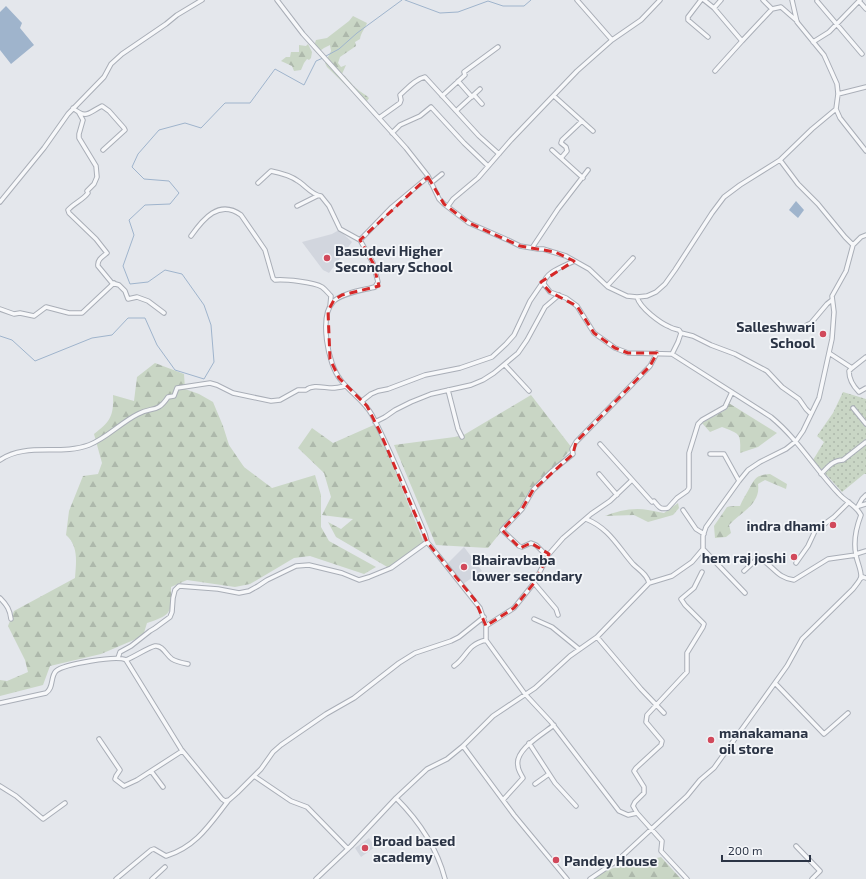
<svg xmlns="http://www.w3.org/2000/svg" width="866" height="879" viewBox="0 0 866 879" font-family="'Exo 2',sans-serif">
<defs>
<pattern id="grass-dots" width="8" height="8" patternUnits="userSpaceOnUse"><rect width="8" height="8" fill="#c9d6c5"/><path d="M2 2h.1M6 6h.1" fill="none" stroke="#adb8ab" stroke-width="1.8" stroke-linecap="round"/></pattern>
<pattern id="forest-firs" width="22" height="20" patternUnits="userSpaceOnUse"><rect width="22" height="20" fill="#c9d6c5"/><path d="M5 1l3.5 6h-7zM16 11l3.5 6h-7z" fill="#adb8ab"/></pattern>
</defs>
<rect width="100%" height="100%" fill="#e4e7ec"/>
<path fill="#d2d6de" d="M339,230l13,12 -23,31 -6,-3 -21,-28 30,-8z
M464,547l18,24 -19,13 -16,-20z
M369,838l6,9 -14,10 -6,-9z"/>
<path fill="url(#grass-dots)" d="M843,392l23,7v75h-2l-22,18 -29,-32 11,-18 -7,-6 16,-23z"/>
<path fill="url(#forest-firs)" d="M353,16l14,7c-2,6 -6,9 -7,16l-5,3 1,4 -16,11 -2,6 3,4 5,-2 -4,9c6,4 9,10 14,14 4,4 9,6 13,10l-4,6 -38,-37 -2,-4 6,-12 -1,-6 -6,3 -7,5 -4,-4 3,-9 11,-2 22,-17z
M308,44l4,8 -1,6 -2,2 -2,-1 -3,4 -3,7 -7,1 -2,-5 -11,-5 5,-4h4l1,-5h8v-7l7,1z
M155,363l29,11 1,15 14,5 14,8 10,24 6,19 15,22 28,21 43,-13 6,20v32l8,14 47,26 -12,7 -54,-18 -16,2 -44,26 -15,3 -48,-7 -16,7c0,26 2,27 -24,36l-4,13 -42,18 -51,12 -7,19 -43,11v-16l7,1 21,-9 -3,-12 -17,-34 6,-15 61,-33c1,-15 4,-32 -9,-43l3,-24 14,-35 15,-2 4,-11 -8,-29c16,-12 20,-18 19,-39l21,6 3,-24z
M531,395l41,53 -43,49 -41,51 -52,-3 -42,-100 68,-9z
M727,402l50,31 -19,14 -18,6c1,-20 0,-19 -18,-26l-12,5 -8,-9 25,-14z
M376,424l48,119 -35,25 -53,-31 -8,-15 13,7 12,-10 -31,-4 9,-18 -7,-24 -26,-25 14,-20 21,15z
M770,474l17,10 -1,5 -21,-9 -7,4c3,20 -17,28 -29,41l2,8 -5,4 -11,1 -1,-12 13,-19 7,-1h6c2,-6 6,-11 9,-17 6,-11 7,-14 21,-15z
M678,503l1,5 -6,7 -25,7 -14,-7 -29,1c12,-5 29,-9 43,-6 6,1 10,2 16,3z
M661,857l20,22h-92l12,-8z"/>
<path fill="#9fb4cc" d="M6,6l16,17 -2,5 14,17 -23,19 -11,-14v-38z
M796,201l8,9 -6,8 -9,-8z"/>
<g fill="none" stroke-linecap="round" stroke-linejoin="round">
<path stroke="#9fb4cc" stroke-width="1" d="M405,0l35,13 18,-1 30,-11 15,5h21l7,-6
M326,56l13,-7 18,-16 45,-33
M0,336l12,4 23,21 57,-23 20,-3 16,-17h17l12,27 18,25 29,9 10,-17 -3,-37 -7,-20 -22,-31 -17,-4 -17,12 -18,2 -7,-18 11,-31 -5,-15 16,-15 25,-1 9,-11 -10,-12 -25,-2 -12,-12 6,-13 21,-24 26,-7 16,5 24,-25h25l25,-34 29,16 12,-24 7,-3"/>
<defs>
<path id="minor" d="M277,0l26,34 103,114 22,28 11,23 5,5 25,19 41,18 10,5 18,3h5l23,7 23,13 19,18 19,9 10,1 10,-1 9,-4 9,-8 10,-14 37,-57 12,-16 16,-12 40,-25 32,-31 24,-20 2,-15 -1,-10 -13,-29 -27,-33 -5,-22
M577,0l35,40
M701,0l-13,17v3l20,17
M704,0l10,8 28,33 30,-32
M763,0l9,9 9,-2 16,14
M817,1l45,53
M859,1l7,8
M714,8l7,-8
M813,42l16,-10 31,-32
M715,71l27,-30
M458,81l14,16
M838,94l28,-7
M474,95l8,9
M442,96l23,-21 -1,-3 34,-25
M554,96l39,35
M73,108c14,12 16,4 29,-2l7,5 15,17 1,2 -22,20
M836,109l4,9 26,33
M456,111l24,-22
M79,113l4,7 -4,14v4l17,28 1,11 -3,7 -7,7 1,2c-5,7 -14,10 -20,17l1,3 27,26 11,14c-5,4 -10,7 -9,13l14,17 7,2 6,6 3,8 9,-2 11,4 16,12
M379,118l21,-15 1,-3 -1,-5c7,-6 15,-16 25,-18l54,59 20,18
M392,133l8,-8 20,-9 11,-9 33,36 24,23
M552,150l31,28
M561,158l6,-7 -1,-4 -5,-4 1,-3 20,-19
M780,160l18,24 20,20 27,33 8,8
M428,177l-36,30 -32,33 13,23 5,19 -3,5c-11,3 -34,6 -42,15 -14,15 -5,62 7,77 10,14 24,21 32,36 20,38 36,79 53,119l2,8 6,7 47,59 6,18v14l39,54 26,28 68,89 9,4 9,-2
M258,183l13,-12c10,2 19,4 27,10 8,5 14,14 23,15l8,10 11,23 20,11
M431,183l11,-9
M0,202l44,-54 24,-34 36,-37 7,-13 11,-10 44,-30 11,-9 25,-15
M297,206l20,-10
M448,206l5,-7 25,-21 33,-38 66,-69 35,-31 29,-20 19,-20
M191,236c12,-17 28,-37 50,-21l24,35 8,28 2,2c9,-1 39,2 47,7 4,3 6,6 9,9l-1,10
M532,248l26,-39 30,-39
M574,261c-9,5 -30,11 -30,23l6,8 16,6 11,8 17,27 21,15 13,5 44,1 99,63c27,22 44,52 68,77 7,8 17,11 22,21 -5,13 -8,26 -5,40 1,7 5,14 5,21 0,4 -6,10 -8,13l-51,50 -15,27 -73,102 -14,12 -13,16 -69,64 -28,19
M608,287v-2l25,-27
M637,297c3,11 23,26 33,30 3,2 6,2 9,3l2,3
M0,309l14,5 6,-1 14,3 12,-9 23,6h13l32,-30
M803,329l4,-4 4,-2 16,-19 5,-4
M829,353l23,15 14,-11
M672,354l6,-12 3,-9 12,3 18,9 24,9 32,17 15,16 17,12 7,10 5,5
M505,365l24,26
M852,368l-3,3c0,8 5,16 10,21l7,-4
M448,390l10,39 4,8
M362,401l9,-7 7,-3 10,-2 37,-14 35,-7 32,-11 14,-13 8,-9 16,-34 13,-19
M853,408l13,16
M375,422l10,-5 10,-7 16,-8 20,-8 40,-9 12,-5 11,-7 24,-20 9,-13 18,-33 14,-12
M600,444l52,58 2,-1c5,6 6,9 14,7l9,-10 10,-7 2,-3v-35l9,-29 4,-4 23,-13 7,-15
M710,454h14l15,27
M0,460c26,-18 60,-4 89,-15 18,-7 31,-22 49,-31 14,-8 19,0 30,-17l6,-1 3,-8 33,-5 7,2 16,8 38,8 9,-1 18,-10h8c7,-6 18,-2 26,-2 5,0 9,-1 13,-2
M599,474l18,21
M821,474c7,-7 12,-14 22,-14l23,-18
M859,506l7,-2
M857,508l5,-9 4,-4
M683,510l13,19 8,5
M586,519c23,9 32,28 47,45 6,6 14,10 16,19
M703,549l42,44
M549,554h-4l-9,-9 -5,-2 -9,4 -3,-1 -17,-16 20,-21 11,-19 19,-19 21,-17 -1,-5 4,-7 74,-76 7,-13
M856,554l10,-3
M796,563l12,-17 7,-15 19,-14 15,-15
M744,571l14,-13c15,6 18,20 36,22l34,-21 28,-4
M860,579l3,-2 3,1
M534,583l22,26 2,6
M0,598c7,7 10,12 11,21
M534,619l18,8 27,22
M486,626l28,-18 20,-25 15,-29 14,-16 28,-24 19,-13 22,-21
M597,637l44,52 23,24
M118,658l2,-6 11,-6 19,-15 5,-3 15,-11 2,-5 1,-14 2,-8 4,-4 39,3 21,4 10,-2 9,-5 9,-6 29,-14 13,-1 33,8 17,7 10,-3 22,-9 36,-26
M126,660c8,-3 23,-13 29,-14 8,-1 11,9 17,13 5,3 11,4 16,5
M454,666c14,-10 12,-21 32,-26
M775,683l49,51 24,-21
M0,703l46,-10c8,-5 4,-16 10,-22 8,-7 61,-16 70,-11l55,89 41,50 3,2 4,-1 8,-7 24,-24 12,-17 8,-7 45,-31 28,-16 45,-35 16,-10 36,-12 8,-4 25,-20
M99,739l21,31 -4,6 -1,3 9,7 13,-6 45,-29
M529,743l26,40 21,23
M463,746l51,69 53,64
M151,771l12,16
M254,776l37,25 16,6 41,42
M535,784l14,-10
M0,786l16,10 27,23 22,-16
M396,798c23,23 41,50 49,81
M503,800l20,-22c-2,-4 -5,-8 -5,-12 -4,-16 25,-32 36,-41
M796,846l24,25 -8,8
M116,879l35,-29 3,-1 12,7c30,-9 44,-32 62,-55
M152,879l13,-12
M316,879l35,-33 45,-48 31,-29 20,-10 16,-13 30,-30 42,-28 35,-32 27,-19 52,-54 23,-7 20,-14 11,-13v-13l3,-9 33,-46 9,-11 12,-8 26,-13 10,-8 7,-10 16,-33 13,-59 2,-27 -2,-16 14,-25 7,-26 8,-8 5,-2
M687,879l-26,-28 1,-10 -25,-28 -4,-7 2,-4 9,-9v-6l-10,-16 2,-3 25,-23 1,-4 -16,-19 1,-7 40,-43v-19l16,-26 1,-3 -19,-19 -4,-6 13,-11 8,-16"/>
</defs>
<use href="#minor" stroke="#a9aeb7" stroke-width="5.5"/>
<use href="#minor" stroke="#f7f8fa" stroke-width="3.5"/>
</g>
<path fill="none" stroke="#d62828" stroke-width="3" stroke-dasharray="8 5" stroke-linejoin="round" d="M428,177l16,27 25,19 51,23 35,6 19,9 -33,21 9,10 27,14 17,27 21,15 13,5h29l-7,13 -74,76 -3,12 -40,36 -11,19 -20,21 18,18 11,-5 18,11 -15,29 -20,25 -28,18 -11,-26 -48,-58 -47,-110 -13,-26 -28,-28 -9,-19 -2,-48 6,-11 8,-5 37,-9 -6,-23 -13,-23z"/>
<g fill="#d1495b" stroke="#f4f6f9" stroke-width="1.5">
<circle cx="327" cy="258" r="4"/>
<circle cx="823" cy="334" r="4"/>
<circle cx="833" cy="525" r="4"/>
<circle cx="794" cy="557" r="4"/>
<circle cx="464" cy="567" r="4"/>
<circle cx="711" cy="740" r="4"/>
<circle cx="365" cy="848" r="4"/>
<circle cx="556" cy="860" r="4"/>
</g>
<g text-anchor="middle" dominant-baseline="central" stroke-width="3.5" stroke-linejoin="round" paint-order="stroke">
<g font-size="14" font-weight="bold" fill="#2b3445" stroke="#f4f6f9" text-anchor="start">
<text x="335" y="250">Basudevi Higher<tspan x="335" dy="16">Secondary School</tspan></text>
<text x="815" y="326" text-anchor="end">Salleshwari<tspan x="815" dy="16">School</tspan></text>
<text x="825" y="525" text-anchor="end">indra dhami</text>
<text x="786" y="557" text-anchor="end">hem raj joshi</text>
<text x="472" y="559">Bhairavbaba<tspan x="472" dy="16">lower secondary</tspan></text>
<text x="719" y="732">manakamana<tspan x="719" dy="16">oil store</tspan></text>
<text x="373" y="840">Broad based<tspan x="373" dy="16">academy</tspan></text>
<text x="564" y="860">Pandey House</text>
</g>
</g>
<path d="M722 855v6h88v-6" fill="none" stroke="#2b3445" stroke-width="2"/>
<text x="728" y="855" font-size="12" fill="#2b3445" stroke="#f4f6f9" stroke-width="3" paint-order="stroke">200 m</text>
</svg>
